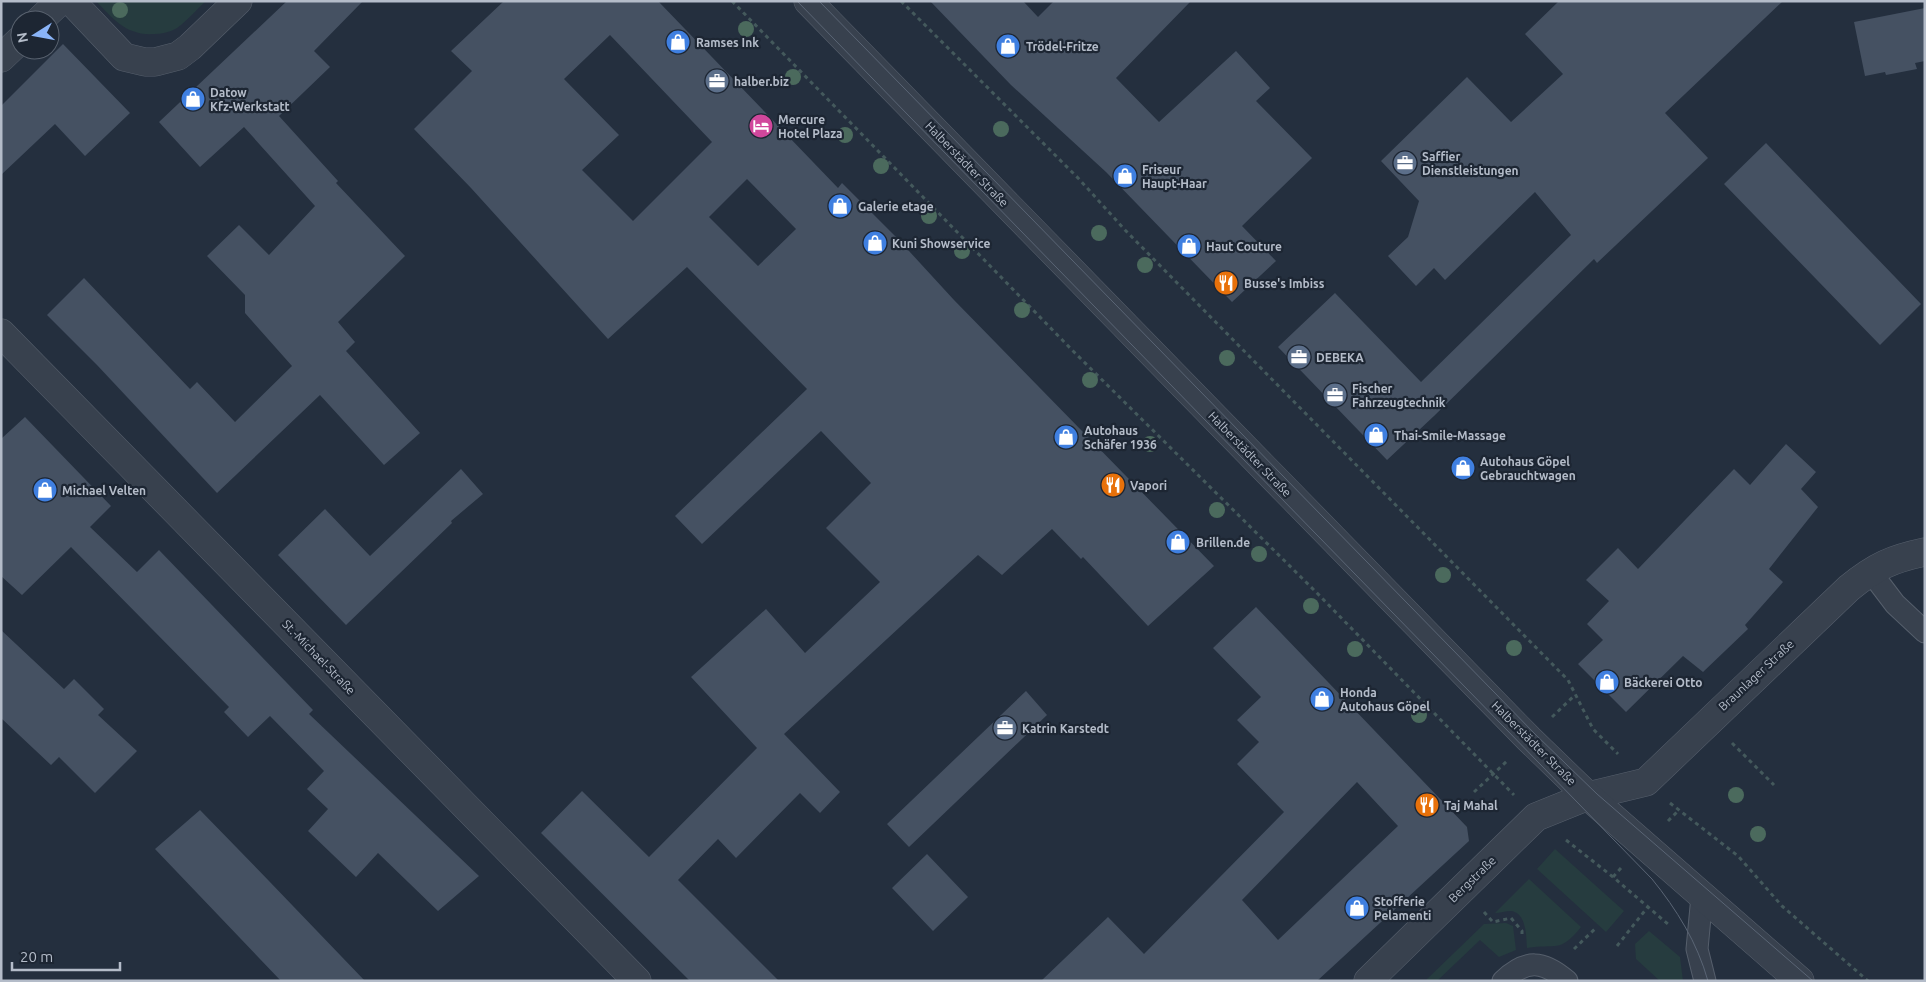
<svg xmlns="http://www.w3.org/2000/svg" width="1926" height="982" viewBox="0 0 1926 982" font-family="Ubuntu,sans-serif">
<rect width="100%" height="100%" fill="#242f3e"/>
<path fill="#263c3f" d="M96,1h110c-10,9 -19,20 -29,27 -7,4 -15,6 -23,6 -27,2 -41,-15 -58,-33z
M1555,849l69,62 -18,21 -69,-63z
M1529,879l52,48c-22,27 -24,16 -54,21 -1,-11 0,-35 -16,-37 -5,0 -11,2 -16,2z
M1506,923l7,3 3,24 -17,7 -19,-17 -43,41h-12l59,-57z
M1649,931l31,26 3,24h-23l-24,-22 -1,-15z"/>
<path fill="#455162" fill-rule="evenodd" d="M287,1h76l-49,50 16,16 -51,49 59,65 -2,2 69,73 -67,66 17,20 -9,9 74,82 -36,32 -64,-70 -103,98 -120,-128 -50,-50 37,-37 106,111 7,-7 38,40 57,-56 -47,-53v-18l-38,-39 32,-31 30,30 46,-49 -71,-79 -44,40 -41,-45z
M504,1h154l180,187 4,-5 56,56 56,61 260,266 -66,60 -65,-69 -2,2 -29,-30 -50,46 -24,-20 -194,179 56,58 -20,21 -20,-20 -64,65 -18,-19 -40,41 101,101h-89l-149,-148 41,-42 67,66 108,-109 -66,-71 75,-68 39,44 75,-71 -54,-54 45,-45 -50,-52 -119,113 -27,-28 132,-127 -120,-122 -79,72 -137,-151 -57,-59 58,-58 -21,-20zM610,35l102,107 -79,79 -51,-51 37,-35 -55,-56zM747,179l49,50 -38,37 -49,-49z
M930,1h93l15,16 16,-16h137l-75,77 43,44 77,-71 34,37 -14,13 56,57 -70,68 34,35 -44,41 -126,-130 -95,-87z
M1559,1h224l-118,112 43,45 -111,105 -3,-4 -160,157 -47,44 -109,-113 57,-54 86,89 150,-147 -36,-43 -90,88 -11,-12 -18,18 -28,-30 20,-19 11,-36 -38,-40 86,-84 44,45 52,-48 -38,-40z
M1925,8v53l-10,2 2,6 -31,6 -1,-3 -20,4 -11,-54z
M63,44l67,69 -45,43 -30,-32 -54,51v-69z
M1766,143l155,161 -41,41 -156,-161z
M25,417l86,89 -21,21 47,45 22,-22 154,160 -4,4 170,162 -41,35 -60,-58 -22,24 -48,-46 20,-22 -21,-20 17,-18 -54,-55 -22,21 -24,-25 5,-5 -158,-160 -49,48 -21,-19v-137z
M1786,444l30,28 -15,17 17,18 -49,62 14,13 -38,43 3,4 -45,43 -20,-16 -57,56 -48,-48 25,-24 -16,-16 22,-23 -23,-21 32,-32 20,21 96,-100 16,16z
M461,469l22,25 -32,27 1,2 -106,102 -68,-70 47,-46 45,47z
M1256,607l211,220 2,14 -152,140h-276l67,-64 36,37 140,-142 -47,-48 22,-22 -22,-22 24,-23 -48,-49zM1357,782l41,44 -120,114 -36,-40z
M1,630l63,59 10,-10 30,30 -6,6 39,36 -42,42 -36,-36 -8,8 -50,-47z
M1026,691l21,24 -138,132 -22,-23z
M200,810l69,71 96,100h-84l-126,-132z
M927,854l41,43 -35,34 -41,-43z"/>
<g fill="none" stroke-linecap="round" stroke-linejoin="round">
<defs>
<path id="service" d="M1870,571l25,33 30,28
M1702,896l-5,53 8,32
M1503,981c23,-22 40,-21 64,0"/>
<path id="minor" d="M71,1l53,56 21,5h10l23,-6 12,-9 48,-46
M40,20l20,-19
M1,58l19,-18
M1,333l636,648
M1368,981l168,-164 52,-21 58,-14 203,-194c27,-22 43,-29 76,-36"/>
<path id="tertiary" d="M808,1l721,738 59,57 212,185"/>
</defs>
<use href="#service" stroke="#565f6c" stroke-width="23"/>
<use href="#minor" stroke="#565f6c" stroke-width="29"/>
<use href="#tertiary" stroke="#565f6c" stroke-width="29"/>
<path stroke="#44595c" stroke-width="3" stroke-dasharray="4 4" stroke-linecap="butt" d="M732,1l342,351 242,240 198,203
M901,1l178,178 46,51 443,450 25,49 25,25
M1552,717l23,-22
M1732,743l42,42
M1474,792l33,-31
M1670,803l68,53 44,50 86,75
M1668,821l10,-10
M1566,840l47,37 56,48
M1613,877l8,-9
M1484,912l9,10 18,-4 11,13v6
M1617,946l30,-38
M1574,949l23,-22"/>
<use href="#service" stroke="#38414e" stroke-width="21"/>
<use href="#minor" stroke="#38414e" stroke-width="28"/>
<use href="#tertiary" stroke="#38414e" stroke-width="28"/>
<path stroke="#5a6575" stroke-width="1" d="M797,1l855,878c25,31 45,63 56,102
M819,1l716,733 62,60 216,187"/>
</g>
<g fill="#4b6a5d">
<circle cx="120" cy="10" r="8"/>
<circle cx="746" cy="29" r="8"/>
<circle cx="793" cy="77" r="8"/>
<circle cx="1001" cy="129" r="8"/>
<circle cx="845" cy="135" r="8"/>
<circle cx="881" cy="166" r="8"/>
<circle cx="929" cy="216" r="8"/>
<circle cx="1099" cy="233" r="8"/>
<circle cx="962" cy="251" r="8"/>
<circle cx="1145" cy="265" r="8"/>
<circle cx="1022" cy="310" r="8"/>
<circle cx="1227" cy="358" r="8"/>
<circle cx="1090" cy="380" r="8"/>
<circle cx="1150" cy="444" r="8"/>
<circle cx="1217" cy="510" r="8"/>
<circle cx="1259" cy="554" r="8"/>
<circle cx="1443" cy="575" r="8"/>
<circle cx="1311" cy="606" r="8"/>
<circle cx="1514" cy="648" r="8"/>
<circle cx="1355" cy="649" r="8"/>
<circle cx="1419" cy="715" r="8"/>
<circle cx="1736" cy="795" r="8"/>
<circle cx="1758" cy="834" r="8"/>
</g>
<defs>
<symbol id="shop-disc" viewBox="-11 -11 22 22"><circle r="9.5" fill="#3f7fe0" stroke="#1d2633"/><path d="M-5-2.5h2.3a2.7 3.5 0 0 1 5.4 0H5L5.5 6h-11ZM-1.5-2.5h3a1.5 2.3 0 0 0-3 0Z" fill="#fff"/></symbol>
<symbol id="office-disc" viewBox="-11 -11 22 22"><circle r="9.5" fill="#5c6f8a" stroke="#1d2633"/><path d="M-6-3h4V-5.5h4V-3h4V5H-6ZM-1-4.5V-3h2v-1.5ZM-6 0V1H6V0Z" fill="#fff"/></symbol>
<symbol id="hotel-disc" viewBox="-11 -11 22 22"><circle r="9.5" fill="#d1479c" stroke="#1d2633"/><path d="M-6-4.5h1.5V1H6V5H4.5V3h-9V5H-6ZM-4 0a1.8 1.8 0 1 1 3.6 0ZM.5 0V-2.5h3Q6-2.5 6 0Z" fill="#fff"/></symbol>
<symbol id="restaurant-disc" viewBox="-11 -11 22 22"><circle r="9.5" fill="#e8710a" stroke="#1d2633"/><path d="M-5-6h1v4h1v-4h1v4h1v-4h1v5L-1.5 .5V6h-2V.5L-5-1ZM5-6V6H3V1.5H1.5Q1.5-4 5-6Z" fill="#fff"/></symbol>
</defs>
<g fill-rule="evenodd">
<use href="#shop-disc" x="664" y="28" width="28" height="28"/>
<use href="#shop-disc" x="994" y="32" width="28" height="28"/>
<use href="#office-disc" x="703" y="67" width="28" height="28"/>
<use href="#shop-disc" x="179" y="85" width="28" height="28"/>
<use href="#hotel-disc" x="747" y="112" width="28" height="28"/>
<use href="#office-disc" x="1391" y="149" width="28" height="28"/>
<use href="#shop-disc" x="1111" y="162" width="28" height="28"/>
<use href="#shop-disc" x="826" y="192" width="28" height="28"/>
<use href="#shop-disc" x="861" y="229" width="28" height="28"/>
<use href="#shop-disc" x="1175" y="232" width="28" height="28"/>
<use href="#restaurant-disc" x="1212" y="269" width="28" height="28"/>
<use href="#office-disc" x="1285" y="343" width="28" height="28"/>
<use href="#office-disc" x="1321" y="381" width="28" height="28"/>
<use href="#shop-disc" x="1362" y="421" width="28" height="28"/>
<use href="#shop-disc" x="1052" y="423" width="28" height="28"/>
<use href="#shop-disc" x="1449" y="454" width="28" height="28"/>
<use href="#restaurant-disc" x="1099" y="471" width="28" height="28"/>
<use href="#shop-disc" x="31" y="476" width="28" height="28"/>
<use href="#shop-disc" x="1164" y="528" width="28" height="28"/>
<use href="#shop-disc" x="1593" y="668" width="28" height="28"/>
<use href="#shop-disc" x="1308" y="685" width="28" height="28"/>
<use href="#office-disc" x="991" y="714" width="28" height="28"/>
<use href="#restaurant-disc" x="1413" y="791" width="28" height="28"/>
<use href="#shop-disc" x="1343" y="894" width="28" height="28"/>
</g>
<g text-anchor="middle" dominant-baseline="central" stroke-width="4.5" stroke-linejoin="round" paint-order="stroke">
<g font-size="12" font-weight="bold" fill="#b4bcc9" stroke="#1d2633" text-anchor="start">
<text x="696" y="42">Ramses Ink</text>
<text x="1026" y="46">Trödel-Fritze</text>
<text x="734" y="81">halber.biz</text>
<text x="210" y="92">Datow<tspan x="210" dy="14">Kfz-Werkstatt</tspan></text>
<text x="778" y="119">Mercure<tspan x="778" dy="14">Hotel Plaza</tspan></text>
<text x="1422" y="156">Saffier<tspan x="1422" dy="14">Dienstleistungen</tspan></text>
<text x="1142" y="169">Friseur<tspan x="1142" dy="14">Haupt-Haar</tspan></text>
<text x="858" y="206">Galerie etage</text>
<text x="892" y="243">Kuni Showservice</text>
<text x="1206" y="246">Haut Couture</text>
<text x="1244" y="283">Busse's Imbiss</text>
<text x="1316" y="357">DEBEKA</text>
<text x="1352" y="388">Fischer<tspan x="1352" dy="14">Fahrzeugtechnik</tspan></text>
<text x="1084" y="430">Autohaus<tspan x="1084" dy="14">Schäfer 1936</tspan></text>
<text x="1394" y="435">Thai-Smile-Massage</text>
<text x="1480" y="461">Autohaus Göpel<tspan x="1480" dy="14">Gebrauchtwagen</tspan></text>
<text x="1130" y="485">Vapori</text>
<text x="62" y="490">Michael Velten</text>
<text x="1196" y="542">Brillen.de</text>
<text x="1624" y="682">Bäckerei Otto</text>
<text x="1340" y="692">Honda<tspan x="1340" dy="14">Autohaus Göpel</tspan></text>
<text x="1022" y="728">Katrin Karstedt</text>
<text x="1444" y="805">Taj Mahal</text>
<text x="1374" y="901">Stofferie<tspan x="1374" dy="14">Pelamenti</tspan></text>
</g>
<g font-size="12" fill="#b4bcc9" stroke="#1d2633">
<text transform="translate(967 164) rotate(46)">Halberstädter Straße</text>
<text transform="translate(1250 454) rotate(46)">Halberstädter Straße</text>
<text transform="translate(319 657) rotate(46)">St.-Michael-Straße</text>
<text transform="translate(1756 675) rotate(-43)">Braunlager Straße</text>
<text transform="translate(1534 743) rotate(45)">Halberstädter Straße</text>
<text transform="translate(1472 879) rotate(-44)">Bergstraße</text>
</g>
</g>
<rect width="1926" height="982" fill="none" stroke="#b4bcc9" stroke-width="5"/>
<g transform="translate(35 35) rotate(259)"><circle r="24" fill="#1d2633" stroke="#59626f"/>
<path d="M0-4L9 19L0 12L-9 19Z" fill="#8ab4f8"/>
<text y="-8" font-size="14" font-weight="bold" text-anchor="middle" fill="#b4bcc9">N</text>
</g>
<path d="M12 962v8h108v-8" fill="none" stroke="#b4bcc9" stroke-width="2.5"/>
<text x="20" y="962" font-size="15" fill="#b4bcc9" stroke="#1d2633" stroke-width="4" paint-order="stroke">20 m</text>
</svg>
